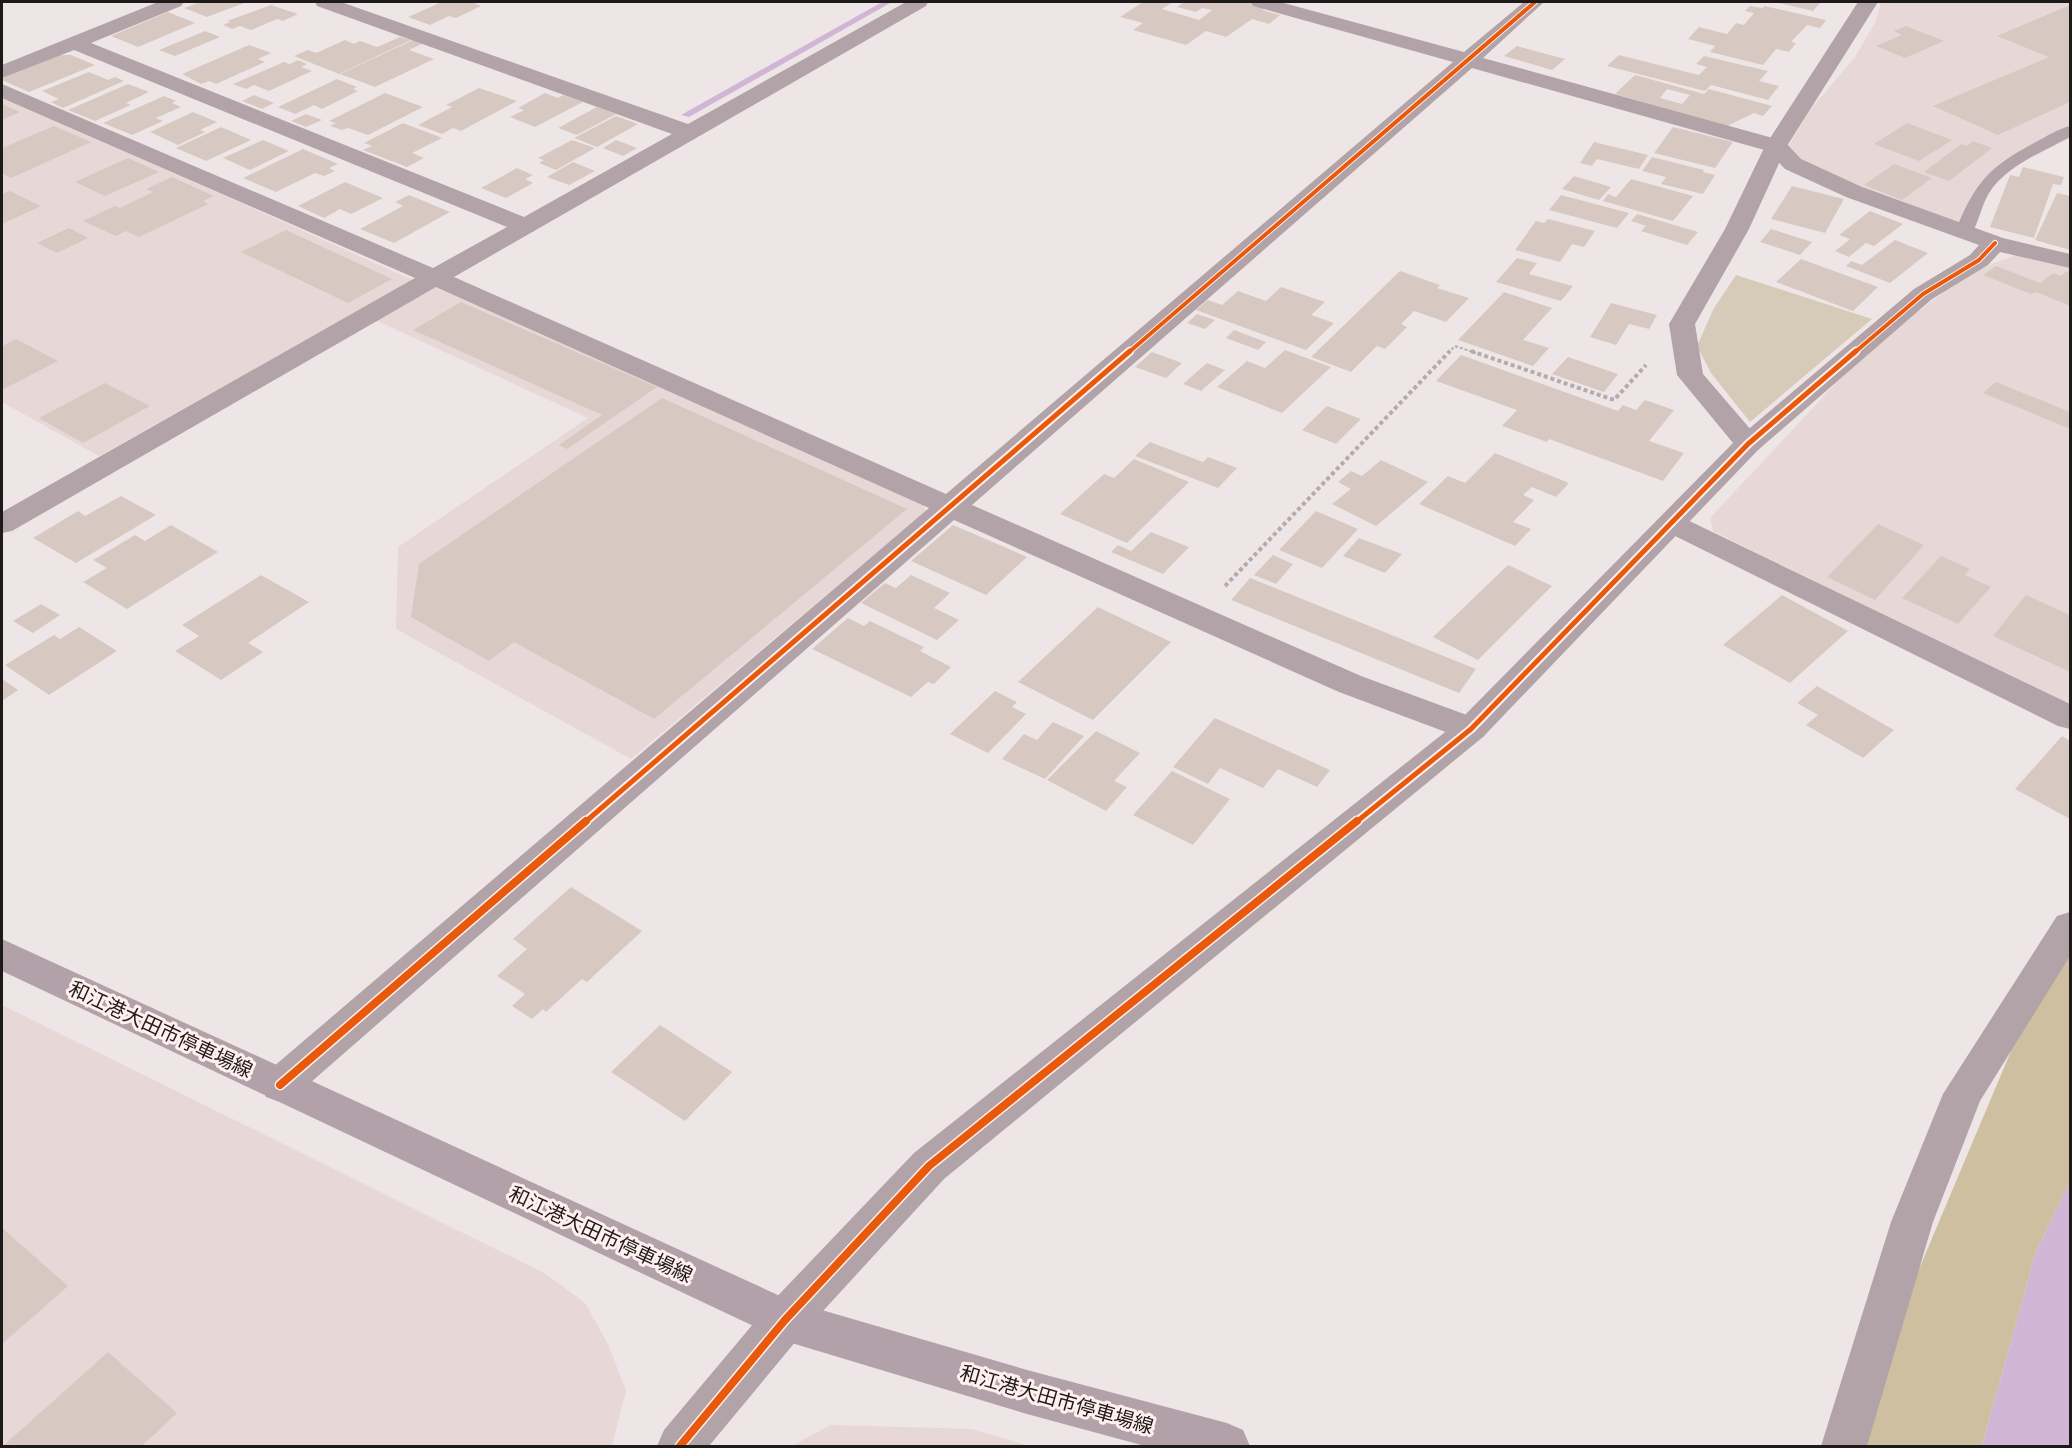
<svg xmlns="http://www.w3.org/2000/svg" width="2072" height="1448" viewBox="0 0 2072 1448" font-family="'Titillium Web','Noto Sans JP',sans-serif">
<rect width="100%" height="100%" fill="#eee6e6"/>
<path fill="#e7d7d6" d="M1881,2h189v136l-62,32 -13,10 -24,49 -104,-38 -65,-31 -14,-13 22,-37 45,-53 21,-36z
M2,96l411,184 -314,176 -97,-54z
M2016,255l54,12v440l-357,-176 -3,-13 158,-169 101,-76z
M438,286l484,214 4,11 -295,248 -235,-130 2,-82 190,-129 -213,-98z
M2,1005l544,269 39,29 23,41 18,47 -14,55h-610z
M830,1425l142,4 57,17h-237z"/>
<path fill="#d6cbb8" d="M1736,275l136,44 -122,103 -39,-49 -14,-27 17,-38z"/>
<path fill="#cebfa1" d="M2070,952v230l-34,70 -54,194h-118l50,-165 97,-230z"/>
<path fill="#d0b5d7" d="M2070,1182v264h-88l54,-194z"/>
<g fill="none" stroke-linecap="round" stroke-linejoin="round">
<path fill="#d0b5d7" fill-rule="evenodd" d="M882,2h10l-203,115 -8,-2z"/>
</g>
<path fill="#d7c9c2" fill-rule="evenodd" d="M200,2h39l5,1 -37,14 -23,-9z
M442,2h37l-5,1 7,3 -25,12 -7,-2 -19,9 -22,-8z
M1143,2h30l-11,7 37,11 13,-10 -10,-2 -6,4 -19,-5 7,-5h63l20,5 -5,3 18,5 -11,9 -17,-5 -26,18 -20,-6 -20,14 -53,-15 10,-7 -23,-6z
M1775,2h46l-8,9z
M271,5l27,9 -15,7 -6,-2 -26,11 -11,-4 -8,3 -9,-4 7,-3 -3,-1z
M2070,5v97l-72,33 -65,-29 116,-49 -52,-21z
M1750,6l12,2 3,-2 61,14 -6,8 -13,-3 -16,17 5,1 -7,9 -13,-3 -13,16 -53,-13 5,-6 -27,-7 11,-12 28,7 9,-11 8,2 10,-12 -9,-2z
M168,12l27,11 -57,24 -27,-11z
M1906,26l38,15 -39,17 -29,-12 26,-11 -8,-4z
M205,31l15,6 -45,19 -16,-6z
M400,37l11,3 -72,34 -45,-18 14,-6 8,3 29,-13 9,4 6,-3 17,6z
M413,40l9,4 -13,6 25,9 -59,28 -35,-13z
M249,45l22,8 -13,6 7,3 -49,22 -7,-3 -8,3 -19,-10z
M1517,46l48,13 -13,11 -48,-14z
M58,55h13l24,10 -66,27 -27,-12v-2z
M1619,55l80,20 8,-8 -11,-3 8,-8 64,15 -9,10 20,5 -11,14 -57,-15 -6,6 -98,-25z
M298,60l9,4 -6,3 11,4 -43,20 -15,-6 -8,4 -13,-5 51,-22 6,2z
M89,72l19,8 7,-3 9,4 -61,27 -12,-6 8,-3 -17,-8z
M1635,75l69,19 5,-5 63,17 -9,10 -9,-3 -27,13 -112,-32zM1667,89l23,6 -8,9 -22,-6z
M337,79l20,8 -4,2 5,2 -36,18 -8,-4 -19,9 -17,-7z
M128,84l21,8 -23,11 5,2 -36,16 -27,-11z
M479,88l38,13 -56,30 -8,-3 -11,6 -24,-9 34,-18 -6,-2z
M385,93l38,14 -55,28 -20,-7 -6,2 -12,-4 6,-3 -7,-2z
M545,93l13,5 5,-3 20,7 -48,25 -25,-10 14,-7 -6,-2z
M254,95l20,8 -12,6 -20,-8z
M164,96l12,5 -4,2 9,4 -25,11 7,3 -31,14 -29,-12z
M2,104l18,8 -18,8z
M597,107l19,7 -39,21 -19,-7z
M193,112l24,10 -17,8 5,2 -27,13 -28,-13z
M306,114l16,6 -16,7 -15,-6z
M616,116l22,8 -41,23 -23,-9z
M403,123l39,15 -30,15 12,5 -17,9 -44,-17 9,-4 -8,-3z
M1907,123l45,17 -33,21 -45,-17z
M54,126l37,16 -80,36 -9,-5v-25z
M221,127l30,13 -45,21 -30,-13z
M1673,127l60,15 -18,26 -61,-15z
M263,140l26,11 -39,19 -27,-12z
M572,140l23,8 -39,22 -17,-7 5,-3 -6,-2z
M616,140l21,8 -14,8 -20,-8z
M1973,141l19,7 -43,33 -25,-9 37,-28 6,2z
M1594,142l54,13 -9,14 -42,-10 -5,7 -12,-3z
M303,149l35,15 -9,4 6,3 -11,5 -9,-3 -39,19 -33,-14z
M1652,157l52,13 -1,2 12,3 -12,19 -42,-10 5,-7 -24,-6z
M128,158l31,14 -54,24 -30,-14z
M573,162l22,9 -26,14 -22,-8z
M1894,164l38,14 -30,22 -38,-15z
M2023,167l41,10 -3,8 -8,-1 -19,54 -44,-11 20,-52 9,2z
M517,168l16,7 -8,4 8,4 -27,15 -25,-10z
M1574,176l37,11 -12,13 -37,-11z
M172,177l42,19 -11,5 5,3 -69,33 -13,-6 -10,5 -33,-15 32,-15 5,2 33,-16 -7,-3z
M1631,179l62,17 -20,25 -70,-20 5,-7 8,3z
M345,182l38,16 -32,16 -11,-5 -16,9 -26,-12z
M1792,186l52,13 -19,34 -54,-14z
M10,191l31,15 -39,18v-30z
M2057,193l13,3v54l-35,-10z
M409,195l41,17 -56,31 -34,-14 43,-23 -8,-4z
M1561,195l68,18 -12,15 -68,-18z
M1870,211l33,13 -29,22 -8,-3 -17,14 -14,-6 15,-12 -11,-4z
M1637,214l61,18 -11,13 -46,-14 5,-5 -15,-5z
M1548,219l47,12 -11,16 -12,-3 -12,18 -45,-12 21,-29 8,2z
M69,228l19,10 -31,15 -20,-10z
M1771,229l41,13 -12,13 -40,-13z
M286,230l106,49 -44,24 -107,-51z
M1895,240l33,13 -38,30 -44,-17 5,-5 11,4z
M1517,258l20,5 -8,11 44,12 -12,15 -65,-19z
M1801,259l77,28 -25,24 -77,-29z
M1996,266l44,17 13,-10 8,3 6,-5 3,1v34l-33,-14 -6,2 -48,-19z
M1400,271l40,14 -3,3 32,10 -23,24 -32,-11 -13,13 6,3 -22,22 -8,-3 -26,26 -40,-15z
M1281,287l44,15 -14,13 23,8 -28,27 -110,-40 12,-10 14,5 16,-14 28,10z
M1504,292l48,16 -29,32 26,8 -16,18 -75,-26z
M461,302l196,85 -90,62 -8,-4 43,-30 -189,-85z
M1611,303l46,12 -8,14 -20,-5 -13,21 -26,-8z
M1197,314l18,6 -10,9 -18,-6z
M1234,330l32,12 -8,8 -32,-12z
M16,339l42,22 -56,29v-44z
M1285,350l46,17 -49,46 -65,-26 30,-26 18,7z
M1152,352l30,11 -16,15 -31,-11z
M1461,355l157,56 5,-6 13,5 9,-10 29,10 -25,31 35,12 -21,28 -114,-42 -2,3 -45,-16 15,-16 -81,-29z
M1568,357l50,17 -14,18 -52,-18z
M1207,363l18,7 -24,21 -18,-7z
M1996,382l74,30v17l-87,-36z
M105,383l45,23 -67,37 -44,-25z
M662,398l245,111 -253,210 -140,-77 -25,19 -78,-44 8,-53z
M1327,406l34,13 -25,25 -34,-14z
M1150,442l53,20 5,-5 29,11 -19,20 -83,-32z
M1495,453l74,30 -13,14 -24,-10 -9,8 11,5 -21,22 18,7 -16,17 -96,-42 29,-28 17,7z
M1134,459l55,23 -62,61 -67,-29 44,-40 10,4z
M1381,460l47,22 -52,44 -44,-22 19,-15 -13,-7 13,-11 11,5z
M121,496l35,19 -80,48 -43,-25 45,-27 7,5z
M1316,511l42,18 -36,39 -43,-18z
M1878,524l46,21 -49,55 -48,-23z
M171,525l47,27 -91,57 -44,-27 24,-14 -14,-8 42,-25 10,6z
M953,525l74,32 -41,38 -75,-34z
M1151,532l38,15 -26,27 -52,-22 7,-7 13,6z
M1359,538l43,16 -17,19 -42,-17z
M1273,555l20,9 -17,20 -22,-9z
M1941,556l29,13 -5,6 26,12 -33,37 -56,-26z
M1508,565l44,21 -74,74 -45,-23z
M261,575l48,27 -61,41 15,9 -42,28 -46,-29 24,-15 -17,-11z
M911,575l39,18 -16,15 25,12 -22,20 -76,-37 24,-20 11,5z
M1250,578l226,91 -17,24 -228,-93z
M1782,595l66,36 -58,52 -67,-38z
M2026,595l44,20v57l-77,-36z
M41,604l19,11 -27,18 -20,-12z
M1098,607l73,35 -78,78 -75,-38z
M848,618l16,8 6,-5 54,26 -4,4 31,16 -17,17 -6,-2 -17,15 -99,-48z
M79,627l38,24 -68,44 -44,-30 49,-30 6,4z
M2,679l16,11 -16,11z
M1817,686l77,44 -31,28 -57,-33 12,-10 -21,-12z
M995,691l22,11 -5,5 14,7 -38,39 -38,-19z
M1215,718l115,52 -13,17 -39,-18 -15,19 -43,-20 -12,16 -35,-17z
M1053,722l31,14 -39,43 -43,-20 22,-25 13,6z
M1096,731l44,22 -26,28 13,6 -21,24 -59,-31z
M2062,736l8,5v78l-55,-30z
M1172,771l58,28 -37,46 -60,-30z
M571,887l71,44 -55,51 -5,-3 -36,33 -3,-3 -11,10 -20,-13 13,-12 -28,-18 30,-27 -14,-10z
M660,1025l72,47 -47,49 -74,-49z
M2,1228l66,58 -66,58z
M108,1352l69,61 -35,33h-139z"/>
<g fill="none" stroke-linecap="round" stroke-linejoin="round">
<path stroke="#b5aaae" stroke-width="2" stroke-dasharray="3 2" stroke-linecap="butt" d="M1448,353l7,-7 21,7"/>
<path stroke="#b5aaae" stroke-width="4" stroke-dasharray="4 3" stroke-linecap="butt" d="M1471,351l143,49 32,-35
M1225,586l225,-235"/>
<path fill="#b2a3a9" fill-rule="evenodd" d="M2070,126v11c-26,14 -64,29 -81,56 -8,13 -10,30 -19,43h-12l-3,-4c20,-50 34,-65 81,-90 11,-6 22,-13 34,-16z"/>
<path fill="#b2a3a9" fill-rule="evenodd" d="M158,2h26l-3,4 -90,37 433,174 148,-83 -355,-128 -2,-4h26l347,122 218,-122h22l-2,4 -472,271 492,217 507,-432 -200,-56 -2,-4h29l184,50 60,-50h20l-61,56 301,83 17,18 61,28 141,51 67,16v14l-70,-16 -12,13 -56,34 -174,151 -10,2 -10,-2 -4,-6 4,-6 176,-149 56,-34 9,-10 -133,-48 -61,-28 -17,-18 -296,-83 -500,437 389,171 122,45 5,8 -5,8 -12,4 -12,-4 -120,-45 -385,-172 -660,577 -14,5 -14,-5 -6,-12 6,-12 663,-565 -493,-221 -424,244 -10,2v-21l413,-234 -413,-180v-14l431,184 74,-41 -433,-177 -72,28v-13z
M1671,514l10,3 389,187v25l-12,-3 -397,-197 -5,-6 5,-6z
M2070,912v44l-90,145 -47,121 -66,224h-46l70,-224 52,-128 114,-178z
M785,1299l16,6 6,15 -6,15 -92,111h-52l7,-16 105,-125z"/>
<path fill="#b2a3a9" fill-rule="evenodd" d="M1858,2h20l-91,144 -38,83 -54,95 8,50 55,64 4,6 -4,6 -275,287 -539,442 -143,156 -16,6 -16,-6 -6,-15 6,-15 145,-152 545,-432 274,-278 -56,-68 -8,-51 56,-95 40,-83z"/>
<path fill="#b2a1a8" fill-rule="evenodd" d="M2,939l789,362 236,69 200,53 16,7 7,16h-105l-118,-32 -242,-73 -783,-370z"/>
<defs>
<path id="cycleway-far2" d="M1128,353l407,-351
M1854,353l69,-59 56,-34 16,-17"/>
<path id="cycleway-far1" d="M584,823l546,-472
M1355,823l116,-94 277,-285 108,-93"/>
<path id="cycleway" d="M280,1085l306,-264
M680,1446l105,-126 144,-154 428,-345"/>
</defs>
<use href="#cycleway-far2" stroke="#fff0ef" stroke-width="6"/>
<use href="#cycleway-far1" stroke="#fff0ef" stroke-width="9"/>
<use href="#cycleway" stroke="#fff0ef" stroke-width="11"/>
<use href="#cycleway-far2" stroke="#e8590c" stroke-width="4"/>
<use href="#cycleway-far1" stroke="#e8590c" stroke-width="5"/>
<use href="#cycleway" stroke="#e8590c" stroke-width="8"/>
</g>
<g text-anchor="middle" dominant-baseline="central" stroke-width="6" stroke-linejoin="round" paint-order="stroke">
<g font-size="20" fill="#1f1a1a" stroke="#fff0ef">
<text transform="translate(161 1029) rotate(25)">和江港大田市停車場線</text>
<text transform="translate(601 1234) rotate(25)">和江港大田市停車場線</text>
<text transform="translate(1057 1399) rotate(16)">和江港大田市停車場線</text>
</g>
</g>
<rect width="2072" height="1448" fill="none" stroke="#1f1a1a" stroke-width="6"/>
</svg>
